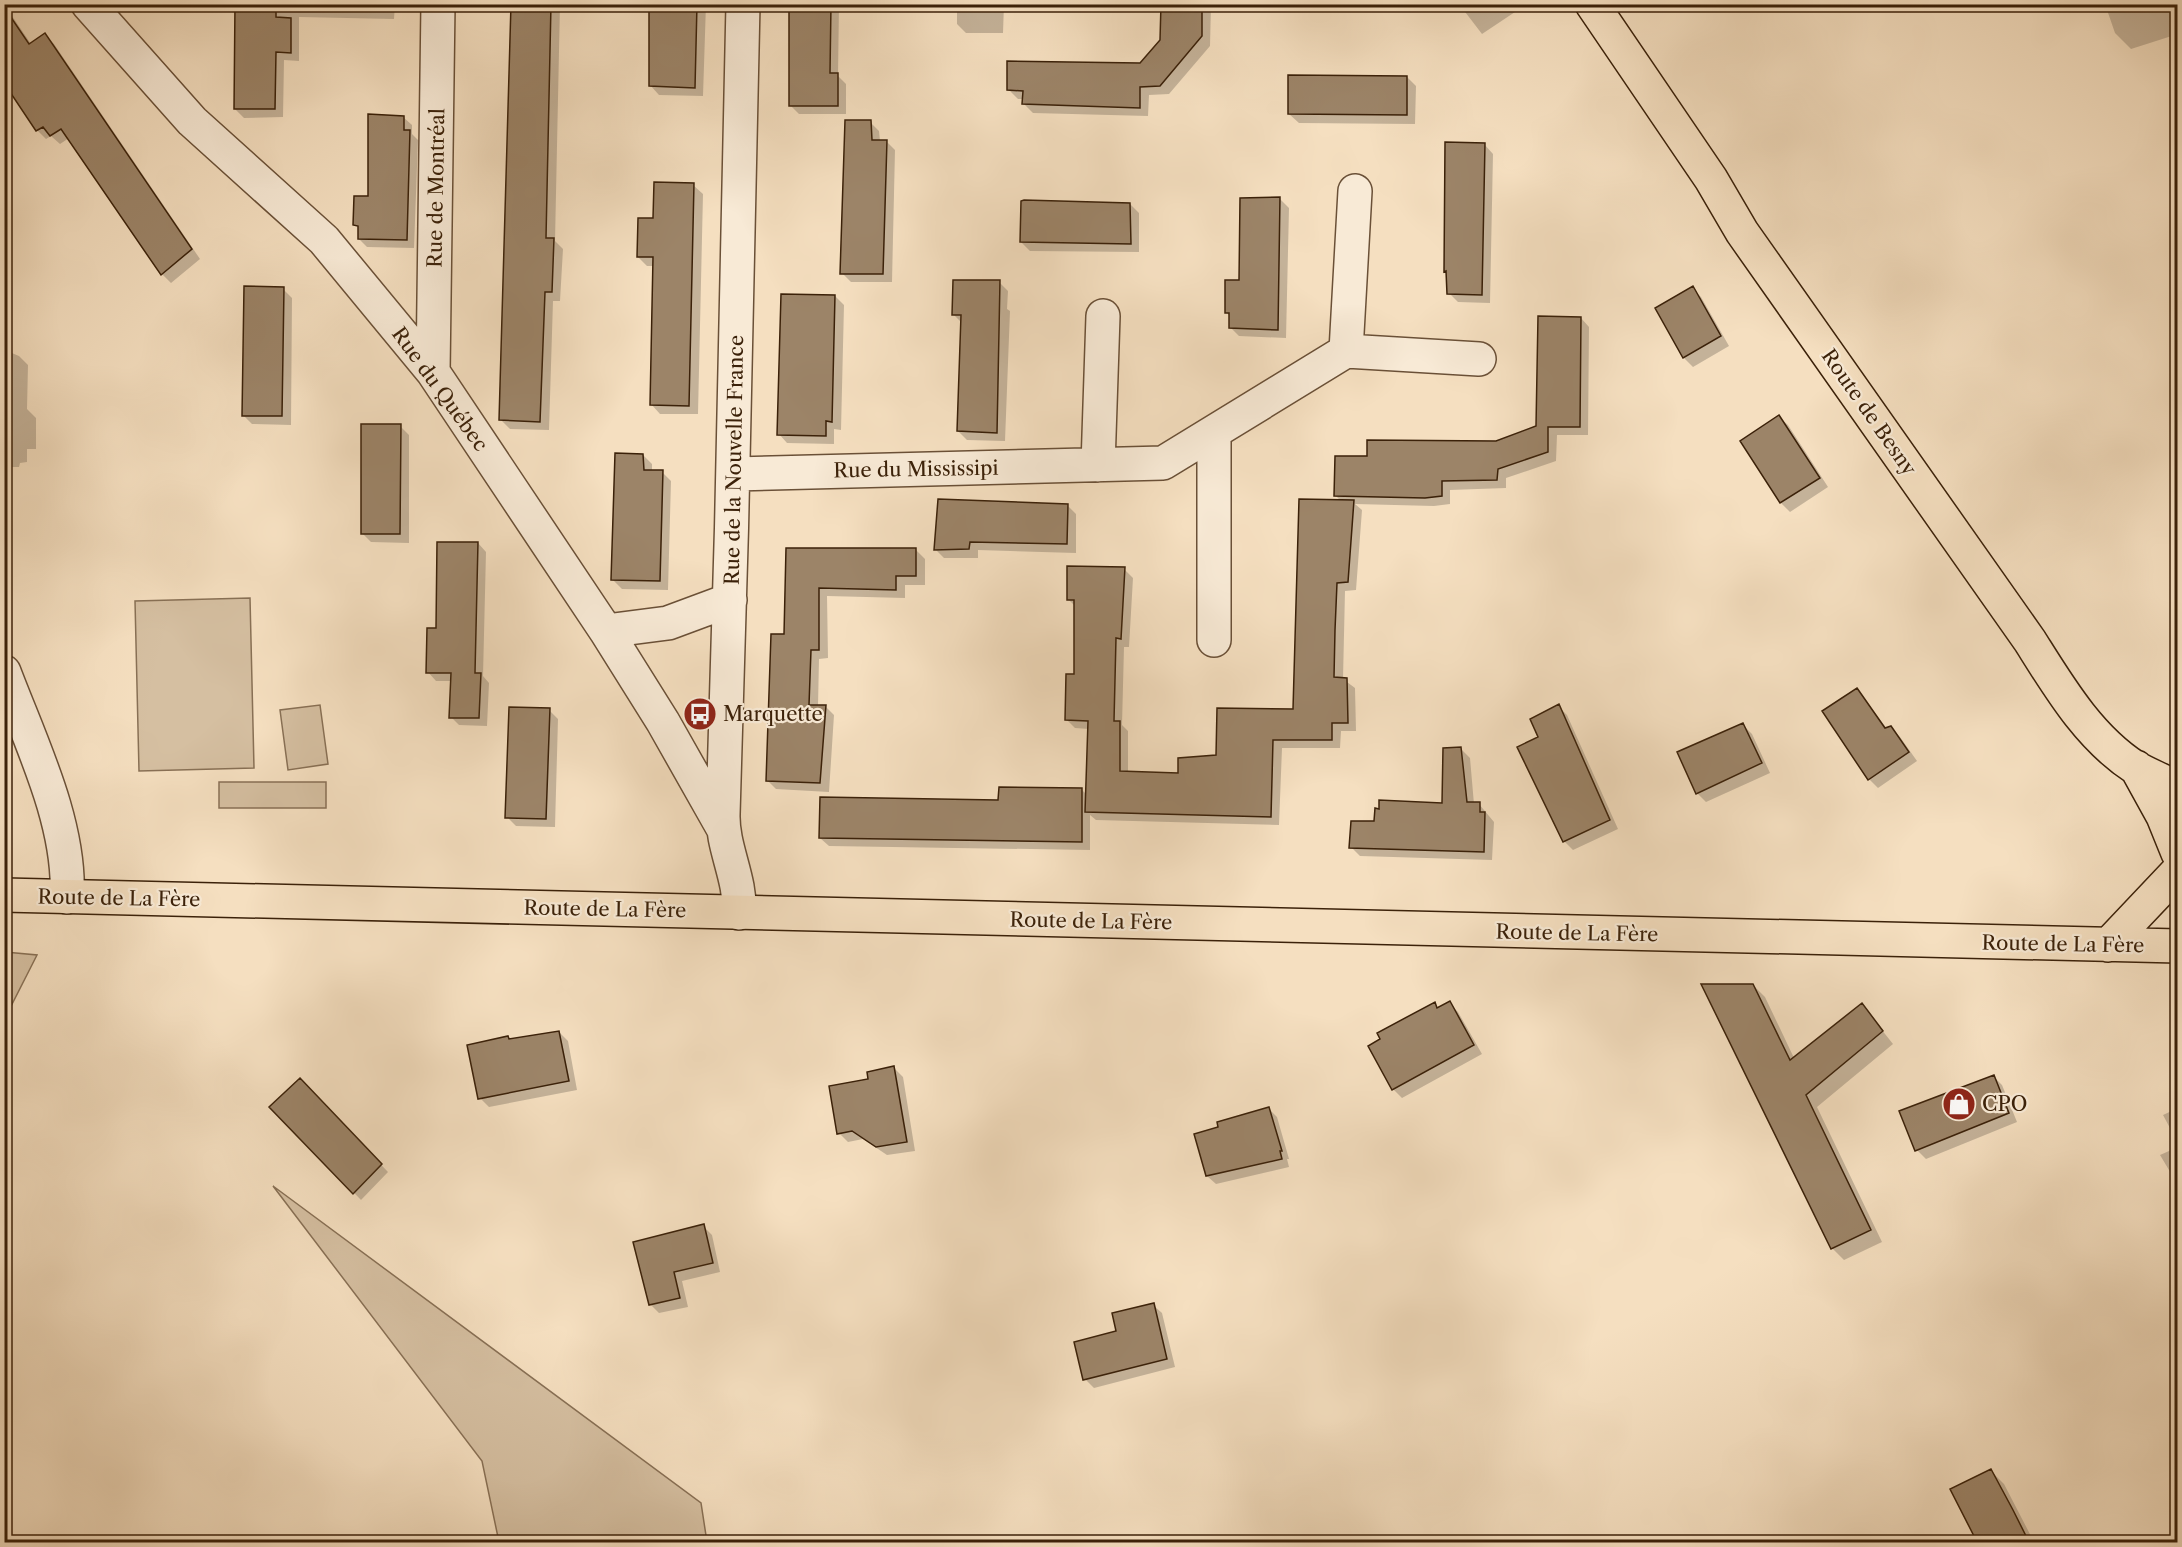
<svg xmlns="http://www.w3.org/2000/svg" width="2182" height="1547" viewBox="0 0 2182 1547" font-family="'Libre Caslon Text',serif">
<rect width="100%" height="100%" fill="#f5dfc0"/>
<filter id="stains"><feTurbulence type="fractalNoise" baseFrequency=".00333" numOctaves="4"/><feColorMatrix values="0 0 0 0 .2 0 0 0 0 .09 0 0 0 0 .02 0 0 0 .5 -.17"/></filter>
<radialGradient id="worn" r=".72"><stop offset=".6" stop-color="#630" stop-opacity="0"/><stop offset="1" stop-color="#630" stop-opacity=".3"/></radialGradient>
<path fill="#d5bfa1" stroke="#887055" stroke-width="1.5" d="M250,598l4,170 -115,3 -4,-170z
M320,705l8,59 -40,6 -8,-60z
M219,782h107v26h-107z
M5,952l32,3 -32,63 -1,-66z
M273,1186l428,317 6,39h-208l-17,-81z"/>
<path fill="#0003" d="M4,4l27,40 14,-9 9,9 146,215 -29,24 -9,-9 -93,-136 -9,6 -9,-8 -5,3 -9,-9 -33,-50z
M237,4h158l-1,15 -95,-2v44l-15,-1 -1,57 -39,1 -9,-9z
M512,4h48l-5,237 8,8 -3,52h-7l-4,129 -39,-1 -9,-9z
M651,4h55l-3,92 -44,-1 -9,-10z
M792,4h47l-1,72 8,8v30h-47l-9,-9z
M957,4h47l-1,29h-37l-9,-9z
M1162,4h49l-1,42 -41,48 -20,1 -1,21 -115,-3 -9,-9v-5h-6l-9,-9 132,-26 20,-23z
M1459,4h51l5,8 -33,22z
M2105,4h73v30l-47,15 -16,-16z
M1407,77l9,9 -1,38 -116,-1 -10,-9z
M403,117l9,8v9l6,6 -4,108 -47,-1 -8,-8 1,-10 -5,-5 15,-26z
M870,122l9,9 1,10h6l9,9 -3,132h-41l-9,-9z
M1484,144l9,10 -3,149 -32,-1 -9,-9 -3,-22z
M693,185l10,9 -5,220h-38l-9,-10 3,-138h-7l-9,-9 17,-37z
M1280,199l9,9 -3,130 -47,-2 -9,-9 1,-10 -5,-5z
M1130,204l9,9v39l-109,-1 -9,-9z
M999,282l9,9 -1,18 3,2 -5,130 -38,-1 -9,-9 4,-108 -9,-9z
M1692,288l9,9 28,49 -36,21 -9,-9 -27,-49z
M283,289l9,9 -1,127 -39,-1 -9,-9z
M835,296l9,9 -3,125 -7,-1v15l-47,-1 -8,-9z
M1581,318l8,9 -1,108h-31l-1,26 -50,17v10l-56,2v14l-16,2 -79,-2 7,6 -6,80 -11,1 -2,88 12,9 1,43h-15l-1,17h-58l-3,77 -183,-5 -6,-5v35l-261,-4 -9,-8 180,-36 81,-13 6,6 2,-66 -14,-1 -9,-9 10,-43v-69l-7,-7 55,-31 9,9 -4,69h-5l-2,78 6,6v42l51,1 38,-18 77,-45 48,-209 -7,-7 34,-37 127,-15 42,-16z
M4,342l3,9 12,5 9,9 -1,44 9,9v31h-9v13l-7,1 -1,4h-15z
M1779,417l9,8 40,62 -38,25 -9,-9 -39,-61z
M400,426l9,9v108l-38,-1 -9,-9z
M643,455l9,9v8h10l9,9 -3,109 -46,-1 -9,-9z
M1067,505l9,9v39l-98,-3v8h-34l-9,-9z
M478,543l8,9 -3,124 6,7 -2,43 -28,-1 -8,-8 1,-36h-16l-8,-9 10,-42z
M788,549l128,1 9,9v26h-20v13l-78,-2 1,62 -9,1 -1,47h7l9,9 -5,77 -53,-3 -9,-9 18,-144z
M1857,689l30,40 3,-2 10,10 17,24 -39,27 -9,-9z
M1558,706l9,9 51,114 -45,21 -9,-9 -24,-103z
M549,710l9,9 -3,108 -39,-1 -9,-9z
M1743,725l9,9 18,39 -64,29 -9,-9z
M1461,749l9,9 4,46h5l15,18 -2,38 -132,-4 -9,-9 24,-25 68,-17z
M1753,985l12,12 29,61 68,-53 31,39 -76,63 65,135 -38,18 -12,-12z
M1449,1003l9,9 24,42 -80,44 -9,-9 41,-85 5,5z
M559,1032l9,9 9,49 -88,17 -9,-9 30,-57z
M894,1068l9,9 12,74 -28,4 -24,-16 -15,3 -9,-9 31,-52z
M1993,1076l9,9 15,37 -91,37 -9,-9z
M300,1080l88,92 -27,28 -90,-93z
M2178,1108v35l-15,-28z
M1269,1109l8,8 12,42h-2l2,8 -73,17 -9,-8 13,-48z
M2178,1147v38l-18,-30z
M703,1226l9,9 8,37 -38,9 6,26 -29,6 -9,-9z
M1153,1305l9,8 13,54 -81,21 -9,-9 33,-47z
M1991,1471l13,13 30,58h-55l-27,-52z"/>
<path fill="#9c8468" stroke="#3b2109" stroke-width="1.5" d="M235,4h41v13l15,1v35l-15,-1 -1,57h-41z
M511,4h40l-5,234h8l-2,54h-7l-5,130 -41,-2z
M649,4h48l-2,84 -46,-2z
M789,4h42l-1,69h8v33h-49z
M1161,4h41v32l-42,50 -20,1v21l-118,-4 1,-13 -16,-1v-29l133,2 20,-23z
M4,7l25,37 16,-11 147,216 -31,26 -100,-146 -11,7 -7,-9 -7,4 -32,-48z
M1288,75l119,1v39l-119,-1z
M368,114l36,2v14h6l-3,110 -49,-1v-13l-5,-1 1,-29h14z
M845,120h26l1,20h15l-4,134h-43z
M1445,142l40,1 -3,152 -35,-1 -1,-23 -2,1z
M654,182l40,1 -5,223 -39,-1 3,-148h-16l1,-39h15z
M1280,197l-2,133 -49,-2v-15h-4v-33h14l1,-82z
M1024,200l106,3 1,41 -111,-2 1,-41z
M953,280h47l-3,153 -40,-2 4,-116h-9z
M244,286l40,1 -2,129h-40z
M1693,286l28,50 -38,22 -28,-50z
M781,294l54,1 -3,127 -6,-1v15l-49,-1z
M1538,316l43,1 -1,110h-32v25l-50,17 -1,11 -55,1v15l-17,2 -91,-2 1,-40h32v-16l129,1 40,-15z
M1779,415l41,63 -40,25 -40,-62z
M361,424h40l-1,110h-39z
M615,453l28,1 1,16h19l-3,111 -49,-1z
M938,499l130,5 -1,40 -97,-2 -1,7 -35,1z
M1299,499l55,1 -6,82 -11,1 -2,47 -1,47 13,1 1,45h-16v17h-59l-2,77 -186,-5 3,-91 -23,-1 1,-46h8v-74h-7v-34l58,1 -4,72 -5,-1 -2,83h6v50l58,2v-15l38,-3 1,-47 76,1z
M437,542h41l-3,131h6l-2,45h-30l2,-45h-25l1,-45h9z
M786,548h130v28h-20v14l-77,-2v62h-8l-2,55h17l-6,78 -54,-2 5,-147h13z
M1857,688l28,40 6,-2 18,26 -41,28 -46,-69z
M1559,704l51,116 -47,22 -46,-95 21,-10 -8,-18z
M509,707l41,1 -4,111 -41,-1z
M1743,723l19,40 -66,31 -19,-42z
M1461,747l6,55h13v10h5l-1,40 -135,-4 2,-27h23l1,-13 4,1v-9l63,3 1,-55z
M999,787l83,1v54l-263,-4 1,-41 178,3z
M1701,984h52l37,76 72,-57 21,28 -77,64 65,135 -40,19z
M1450,1001l24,44 -82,45 -24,-44 12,-7 -3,-6 58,-31 2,6z
M559,1031l10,50 -91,18 -11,-54 41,-9 1,3z
M894,1066l13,76 -31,5 -24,-16 -15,3 -8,-48 39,-7 -1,-7z
M1994,1075l15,38 -94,38 -16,-40z
M300,1078l82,86 -29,30 -84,-87z
M1269,1107l13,44h-2l2,8 -76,17 -12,-42 24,-7 -1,-5z
M704,1224l9,39 -39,9 6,26 -31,7 -16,-63z
M1154,1303l13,56 -84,21 -9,-38 42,-11 -4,-18z
M1991,1469l22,41 16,32h-52l-27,-53z"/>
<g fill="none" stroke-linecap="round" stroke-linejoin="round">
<defs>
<path id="minor" d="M88,4l104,117 132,119 109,132 173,259 57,91 60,106
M1346,351l133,8
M433,372l5,-368
M1214,432v208
M1098,465l5,-149
M735,474l428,-11 183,-112 9,-160
M606,631l62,-8 62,-23
M4,672c26,69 67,151 63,225
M739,913c2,-35 -17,-65 -16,-99 9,-270 15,-539 20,-810"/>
<path id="major" d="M1592,4l119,175 31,53 288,409c29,46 59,97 106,127 13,7 28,13 42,21
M2136,767l27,49 15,37
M4,895l2174,51
M2108,945l70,-74"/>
</defs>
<use href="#minor" stroke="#6a5037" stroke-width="36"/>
<use href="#major" stroke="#3b2109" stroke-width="36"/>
<use href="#minor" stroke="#f8ead6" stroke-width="33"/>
<use href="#major" stroke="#f5dfc0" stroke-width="33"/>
</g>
<defs>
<symbol id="bus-disc" viewBox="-11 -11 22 22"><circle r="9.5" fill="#8f2418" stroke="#f8ead6"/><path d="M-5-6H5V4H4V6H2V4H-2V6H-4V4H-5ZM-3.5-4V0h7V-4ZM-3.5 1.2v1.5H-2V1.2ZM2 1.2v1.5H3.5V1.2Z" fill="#fff"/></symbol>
<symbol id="shop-disc" viewBox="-11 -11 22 22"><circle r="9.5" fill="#8f2418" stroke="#f8ead6"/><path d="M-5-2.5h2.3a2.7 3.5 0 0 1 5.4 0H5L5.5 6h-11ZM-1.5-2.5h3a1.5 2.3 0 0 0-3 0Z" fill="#fff"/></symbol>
</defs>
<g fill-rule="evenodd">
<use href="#bus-disc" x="681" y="695" width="38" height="38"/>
<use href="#shop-disc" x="1940" y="1085" width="38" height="38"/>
</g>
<g text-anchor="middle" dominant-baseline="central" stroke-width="4.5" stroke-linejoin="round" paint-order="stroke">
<g font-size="20" fill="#3b2109" stroke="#f8ead6">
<text transform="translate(436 188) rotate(-89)">Rue de Montréal</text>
<text transform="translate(440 389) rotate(54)">Rue du Québec</text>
<text transform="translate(1869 412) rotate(55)">Route de Besny</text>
<text transform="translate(734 460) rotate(-89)">Rue de la Nouvelle France</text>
<text transform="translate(916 469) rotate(-1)">Rue du Mississipi</text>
<text transform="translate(119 898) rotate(1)">Route de La Fère</text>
<text transform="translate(605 909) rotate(1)">Route de La Fère</text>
<text transform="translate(1091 921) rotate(1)">Route de La Fère</text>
<text transform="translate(1577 933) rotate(1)">Route de La Fère</text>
<text transform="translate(2063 944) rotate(1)">Route de La Fère</text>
</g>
<g font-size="20" fill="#3b2109" stroke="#f8ead6" text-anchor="start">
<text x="723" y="714">Marquette</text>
<text x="1982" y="1104">CPO</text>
</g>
</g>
<rect width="2182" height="1547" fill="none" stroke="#f5dfc0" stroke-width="24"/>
<rect x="6" y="6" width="2170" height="1535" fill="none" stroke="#3b2109" stroke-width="3"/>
<rect x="12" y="12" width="2158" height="1523" fill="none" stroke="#3b2109" stroke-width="1.5"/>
<rect width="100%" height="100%" filter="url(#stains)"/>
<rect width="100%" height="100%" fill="url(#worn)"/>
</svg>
